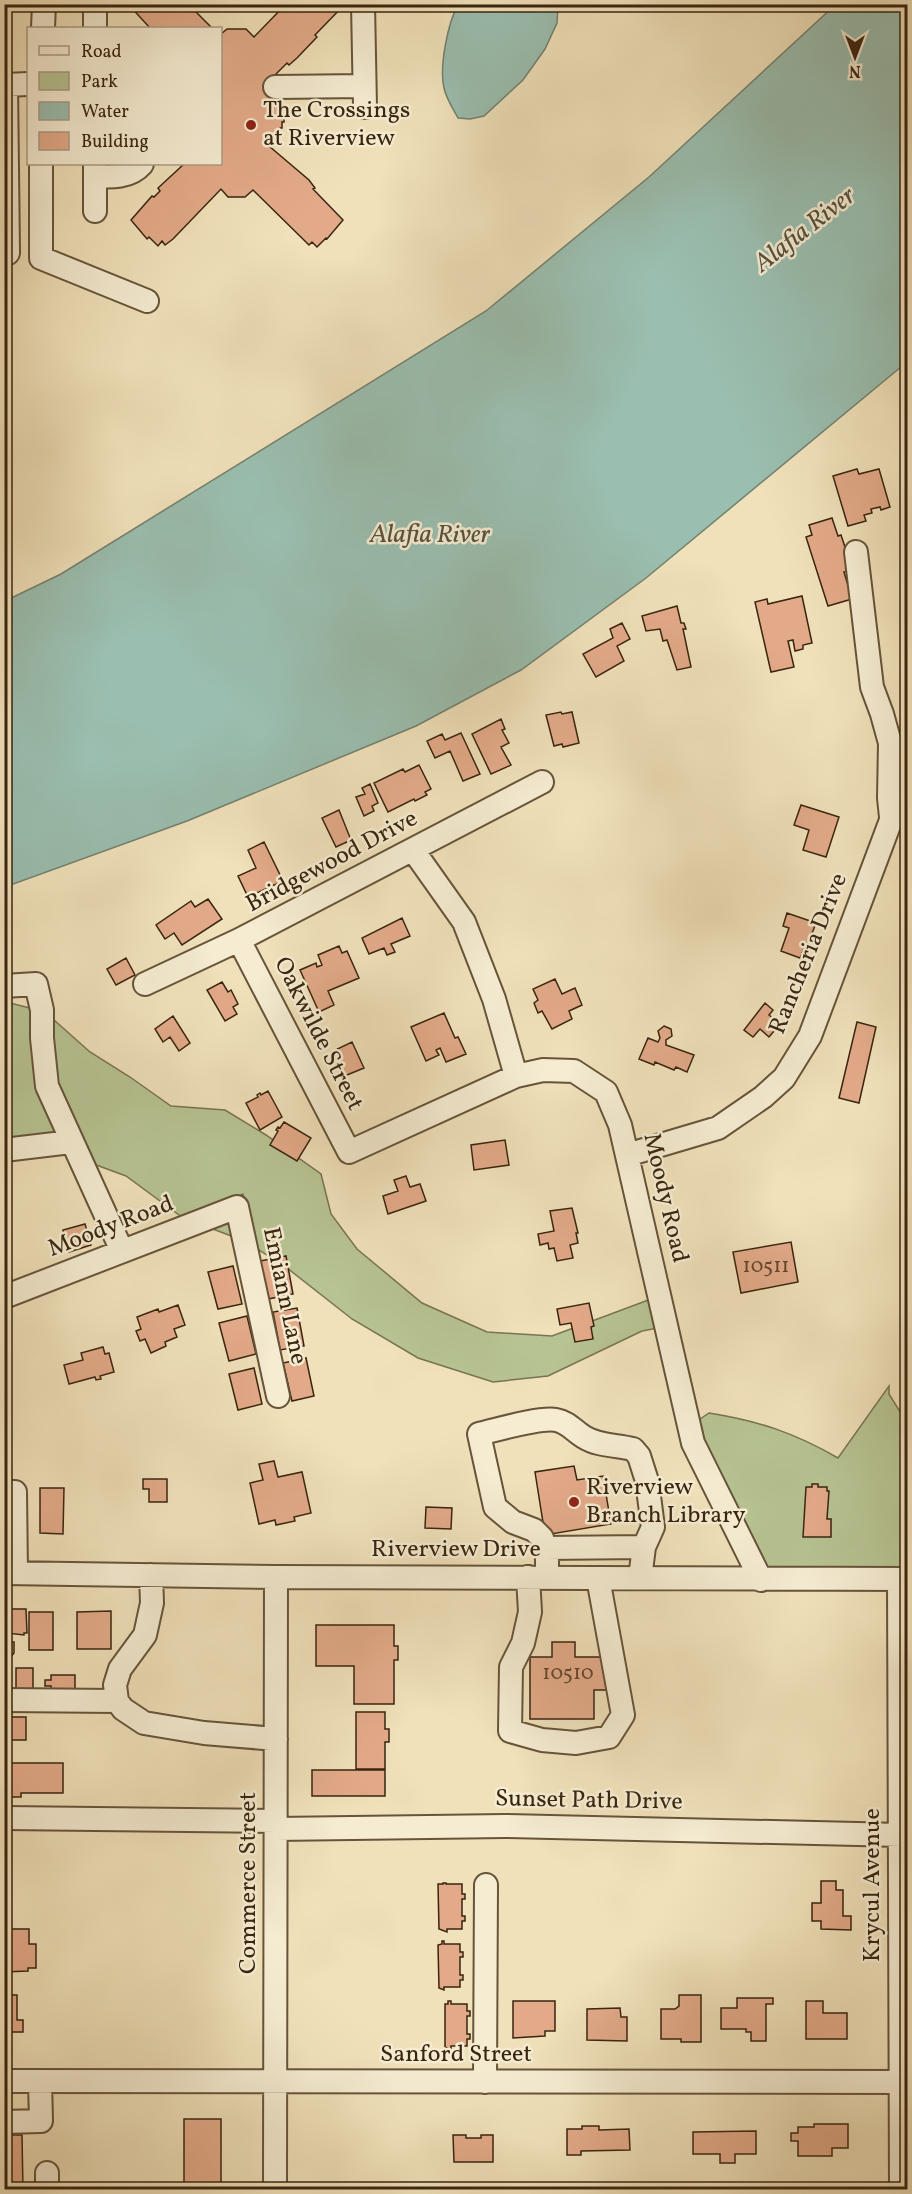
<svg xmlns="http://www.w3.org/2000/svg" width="912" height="2194" viewBox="0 0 912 2194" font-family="Vollkorn,serif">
<rect width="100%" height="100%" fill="#f0e1ba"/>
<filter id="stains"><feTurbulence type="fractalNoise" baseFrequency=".00333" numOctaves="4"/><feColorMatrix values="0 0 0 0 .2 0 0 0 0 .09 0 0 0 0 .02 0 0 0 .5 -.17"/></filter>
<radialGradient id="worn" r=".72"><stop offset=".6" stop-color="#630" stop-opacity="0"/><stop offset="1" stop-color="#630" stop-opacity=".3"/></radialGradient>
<path fill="#b7c392" stroke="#787451" stroke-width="1.5" d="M4,972l6,31 35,9 45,40 40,25 41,29 54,4 41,25 55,39 10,40 26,35 65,54 65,29 65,4 99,-37 7,29 -16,3 -94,45 -55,6 -75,-24 -66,-39 -70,-55 -40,-24 -32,-12 38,-15 -5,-19 -60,24 -57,-42 -65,-24 -56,2z
M889,1386v8l18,29v147h-141l-65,-131 -4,-18 12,-8c50,8 86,20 129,45z"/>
<path fill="#9abeaf" stroke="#73816f" stroke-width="1.5" d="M458,5h100l-1,18 -12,26 -22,31 -39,36 -14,3 -12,-1c-5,-9 -12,-20 -14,-30 -5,-21 4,-66 14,-83z
M835,5h72v357l-261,216 -125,92 -105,56 -229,95 -182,66v-286l56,-27 425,-263 163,-134z"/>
<path fill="#e3aa89" stroke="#392510" stroke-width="1.5" d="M128,4h60l24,24h-62z
M286,4h59l-30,31 2,2 -20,21 -8,7 -2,-2 -18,18 13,17v7h2v17h-2v6h-2l-1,8 -10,10 40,34 6,8 -2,1 30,31 -16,19 -1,-1 -9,9 -5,-5 -3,3 -56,-55 -8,7h-17l-7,-8 -48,50 -8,6 -3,-4 -4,5 -9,-9 -2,2 -16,-19 21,-24 2,1 6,-6 -2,-3 26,-24h36v-129l7,-6h19l8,8z
M857,469l2,5 20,-5 11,38 -9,3 -1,-3 -9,2 1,4 -8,2 2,6 -18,5 -15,-50z
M832,518l6,18 3,-1 9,27 -4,2 2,7 -4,1 8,27 -24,7 -22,-69 6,-2 -3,-10z
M802,596l10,47 -9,2v4l-8,2 -2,-11 -5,1 6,26 -23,5 -16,-70 12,-3 1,5z
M677,606l4,17h3l2,6h-3l8,38 -14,3 -10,-30 -4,1 -3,-12 -14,2 -4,-15z
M622,623l8,16 -13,7 7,15 -28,16 -13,-23 30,-16 -3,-9z
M561,712l1,2 10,-2 7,31 -16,4 -1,-3 -8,2 -8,-31z
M501,719l4,10 -3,1 7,13 -8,4 10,18 -20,9 -19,-40z
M461,733l19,41 -17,7 -13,-30 -15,7 -8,-17 15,-7 3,6z
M419,765l12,24 -6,3 2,3 -12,6 -1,-2 -26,13 -14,-29 29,-14 2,3z
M370,784l8,19 -6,3 2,5 -10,5 -8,-19 9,-3 -3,-6z
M801,805l38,12 -13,40 -23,-7 6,-20 -15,-5z
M339,810l12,30 -15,7 -14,-29z
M264,842l19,39 -35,16 -10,-21 18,-8 -8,-18z
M208,899l14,20 -40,26 -8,-12 -9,6 -9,-14 35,-24 4,6z
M787,913l29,10 -10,26 -2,-1 -4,10 -19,-7 8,-23 -6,-2z
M402,918l8,18 -19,8 4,8 -8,3 -3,-7 -15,6 -7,-16z
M339,946l3,7 5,-2 12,27 -31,13 6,14 -15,7 -19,-42 16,-7 1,4 5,-2 -4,-10z
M126,958l9,17 -19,10 -9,-16z
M555,979l7,15 13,-6 7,17 -13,6 3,8 -20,10 -10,-18 -4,2 -4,-10 4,-3 -5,-11z
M222,982l6,10 3,-2 7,14 -5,3 4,7 -12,7 -18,-31z
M765,1003l8,7 -4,5 11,9 -11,13 -9,-8 -7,8 -9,-7z
M444,1013l11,25 3,-1 8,17 -20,8 -6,-14 -4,2 3,5 -13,6 -15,-34z
M173,1016l17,27 -11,8 -9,-14 -7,5 -8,-13z
M857,1022l19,5 -17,76 -20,-5z
M664,1026l7,3 1,7 -6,4v5l28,10 -7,17 -11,-5 -2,3 -19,-8 -1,3 -15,-6 9,-21 10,4 2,-4 -2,-7z
M352,1042l12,26 -22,9 -11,-25z
M268,1091l14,26 -22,13 -14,-27 12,-6 -1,-2 3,-2 1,2z
M284,1122l27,16 -14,23 -27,-16 8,-14 -2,-1 2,-3 2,1z
M505,1140l4,25 -35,5 -3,-25z
M406,1176l4,11 10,-3 6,17 -38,13 -5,-18 15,-5 -4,-11z
M572,1208l6,25h-2l2,10 -8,2 3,13 -16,3 -3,-13 -5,1 -1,-6 -8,2 -2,-11 16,-3 -4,-20z
M85,1224l6,21 -22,7 -6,-22z
M791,1242l7,40 -57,11 -8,-41z
M286,1256l7,38 -25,5 -8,-38z
M233,1266l9,38 -24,5 -10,-37z
M589,1303l5,23 -3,1 2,12 -18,3 -4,-19 -11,2 -3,-16z
M178,1305l7,20 -11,4 3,8 -12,5 1,4 -15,7 -6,-14 -5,2 -4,-10 5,-2 -4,-12 21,-8 1,3z
M297,1308l7,38 -24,4 -7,-38z
M247,1316l9,38 -27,7 -10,-38z
M103,1347l2,7 4,-1 5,19 -14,4 1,3 -5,1 -1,-3 -26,7 -5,-19 19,-5 -2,-7z
M306,1358l8,38 -22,5 -9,-38z
M254,1368l8,36 -24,6 -9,-36z
M274,1461l4,16 24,-5 9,41 -17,4 1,4 -19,4 -1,-5 -16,4 -9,-41 13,-3 -4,-16z
M574,1466l3,14 26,-4 8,48 -66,11 -10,-63z
M143,1479h24v23h-18v-13h-6z
M812,1484h6v3h9v4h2l-2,28h4v18h-28l3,-50h6z
M40,1488h24l-1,46 -23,-1z
M426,1507l26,1 -1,21 -26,-1z
M4,1609h22l1,24h-3v2l-17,-2v9h7v11l-4,5 -6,1z
M111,1611v38h-34v-37z
M29,1612h24v38h-24z
M316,1625h78v21h4v14h-4v44h-40v-38h-38z
M552,1642h23v15h31v33h-12v29h-64v-62h22z
M16,1668h17v27h-17z
M51,1675h24v17l-24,3v-9h-6v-6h6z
M356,1712h29v17h4v13h-4v27h-29z
M4,1717h22v23h-22z
M5,1763h58v30h-42v4h-17z
M312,1770h73v26h-73z
M821,1881h15v9h7v26h8v14l-30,-1v-8h-9v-18h9z
M443,1883h3v1h16v10h3v5h-3v17h3v5h-3v8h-15v3l-8,-3 -1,-45h5z
M4,1929h25v15h7v24h-8v3l-24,1z
M442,1941h2v3h16v8h3v5h-3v18h3v5h-3v7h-16v3l-5,-2 -1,-43 4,-1z
M4,1995h13v25h6v12h-17z
M679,1995h22v47h-20v-3h-20v-30h14l4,-3z
M737,1998h36v6h-7v37h-15v-9h-5v-3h-25v-21h16z
M448,2001h3v3h16v7h3v5h-3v18h3v5h-3v7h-16v4l-6,-3v-43h3z
M513,2001h42v30h-10v5l-32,2z
M806,2001h17v12h24v26h-41z
M620,2008l1,9h6v24l-40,-1v-31z
M184,2119h37v71h-37z
M814,2124h34v24h-16v8h-34v-15h-7v-8h7v-6h16z
M582,2126h17v4l30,-1 1,21 -49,1v4h-14v-26h15z
M4,2131h5v4h13l1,55h-19z
M756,2131v23h-21v9h-15v-9h-27v-22z
M453,2135h13v3h15v-3h12v27h-39z"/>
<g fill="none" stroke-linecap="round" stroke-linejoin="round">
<defs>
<path id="minor" d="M363,4l2,103
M43,28l1,-24
M95,28v-24
M275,87l89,-1
M41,164v94l106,43
M95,176c16,1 35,2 47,-12
M95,211v-47
M8,253l-2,-168 22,-1
M856,552l16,135 10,27 8,29 -1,55 2,19
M413,850l51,72 30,77 22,77
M239,940l110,212 167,-76 27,-6 31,1 32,21 14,33 73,318 68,137
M145,984l94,-44 303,-158
M4,986l32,-2 6,26v28l5,48 75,165
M4,1150l67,-8
M627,1155l91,-27 45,-31 21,-19 26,-42 81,-216 17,-36
M4,1297l233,-90 41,189
M4,1492h11l1,81
M545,1548l99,-1
M4,1573l272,4 632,2
M151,1575l1,28 -7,32 -25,34 -5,16 2,16 6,8 21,14 60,10 72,6
M528,1577l2,35 -7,31 -12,24 -1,64 32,9 34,3 33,-6 14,-22 -25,-137
M547,1577v-23l-5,-16 -8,-8 -21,-8 -18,-15 -16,-73c17,-4 61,-17 77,-14 12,2 18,11 28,17 14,9 33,8 49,12l6,7 8,25 6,46 -9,20 -4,31
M899,1579l2,611
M4,1700l113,1
M4,1818l272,3
M276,1829l229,-3 395,9
M4,2081l904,1
M485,2082l1,-197
M4,2122l37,-1 -1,-40
M47,2173v17
M275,2190l1,-613"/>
</defs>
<use href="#minor" stroke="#67543a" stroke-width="26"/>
<use href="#minor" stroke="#f5ecd2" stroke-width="22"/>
</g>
<g fill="#8f2418" stroke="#f5ecd2" stroke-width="2">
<circle cx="251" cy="125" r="6"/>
<circle cx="574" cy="1502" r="6"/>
</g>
<g text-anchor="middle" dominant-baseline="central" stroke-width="5" stroke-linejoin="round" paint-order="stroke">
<g font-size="21" fill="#64462e">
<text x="766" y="1266">10511</text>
<text x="568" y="1673">10510</text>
</g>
<g font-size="24" fill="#392510" stroke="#f5ecd2" text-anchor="start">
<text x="263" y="111">The Crossings<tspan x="263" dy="28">at Riverview</tspan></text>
<text x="586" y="1488">Riverview<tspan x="586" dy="28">Branch Library</tspan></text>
</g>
<g font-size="24" fill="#392510" stroke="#f5ecd2">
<text transform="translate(332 862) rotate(-28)">Bridgewood Drive</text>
<text transform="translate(809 954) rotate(-68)">Rancheria Drive</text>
<text transform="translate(318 1034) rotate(63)">Oakwilde Street</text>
<text transform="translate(665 1198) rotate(77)">Moody Road</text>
<text transform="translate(111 1227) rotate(-21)">Moody Road</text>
<text transform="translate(284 1296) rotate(78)">Emiann Lane</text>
<text x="456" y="1550">Riverview Drive</text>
<text transform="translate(589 1801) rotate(1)">Sunset Path Drive</text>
<text transform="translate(249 1883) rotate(-90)">Commerce Street</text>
<text transform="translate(873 1885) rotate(-90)">Krycul Avenue</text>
<text x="456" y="2055">Sanford Street</text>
</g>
<g font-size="26" font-style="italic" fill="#565340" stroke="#f5ecd2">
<text transform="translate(805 230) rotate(-38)">Alafia River</text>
<text x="430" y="535">Alafia River</text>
</g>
</g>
<rect width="912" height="2194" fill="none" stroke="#f0e1ba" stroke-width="24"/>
<rect x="6" y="6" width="900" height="2182" fill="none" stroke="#392510" stroke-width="3"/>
<rect x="12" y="12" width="888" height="2170" fill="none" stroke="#392510" stroke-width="1.5"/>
<rect x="27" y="27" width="195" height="138" fill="#f5ecd2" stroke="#aa9c84" stroke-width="1.5"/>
<rect x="39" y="46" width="30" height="9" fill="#f5ecd2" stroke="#aa9c84" stroke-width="1.5"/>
<text x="81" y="57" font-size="18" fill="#392510">Road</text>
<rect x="39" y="72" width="30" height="18" fill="#b7c392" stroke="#aa9c84" stroke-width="1.5"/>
<text x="81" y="87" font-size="18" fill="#392510">Park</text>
<rect x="39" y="102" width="30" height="18" fill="#9abeaf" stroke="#aa9c84" stroke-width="1.5"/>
<text x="81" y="117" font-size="18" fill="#392510">Water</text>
<rect x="39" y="132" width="30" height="18" fill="#e3aa89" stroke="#aa9c84" stroke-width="1.5"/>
<text x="81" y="147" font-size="18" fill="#392510">Building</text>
<g transform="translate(855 57) rotate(180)" stroke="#f5ecd2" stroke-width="4.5" paint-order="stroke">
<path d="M0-4.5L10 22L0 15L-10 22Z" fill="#392510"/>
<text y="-9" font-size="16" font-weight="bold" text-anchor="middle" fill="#392510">N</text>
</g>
<rect width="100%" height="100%" filter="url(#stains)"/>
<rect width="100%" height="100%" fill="url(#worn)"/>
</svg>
